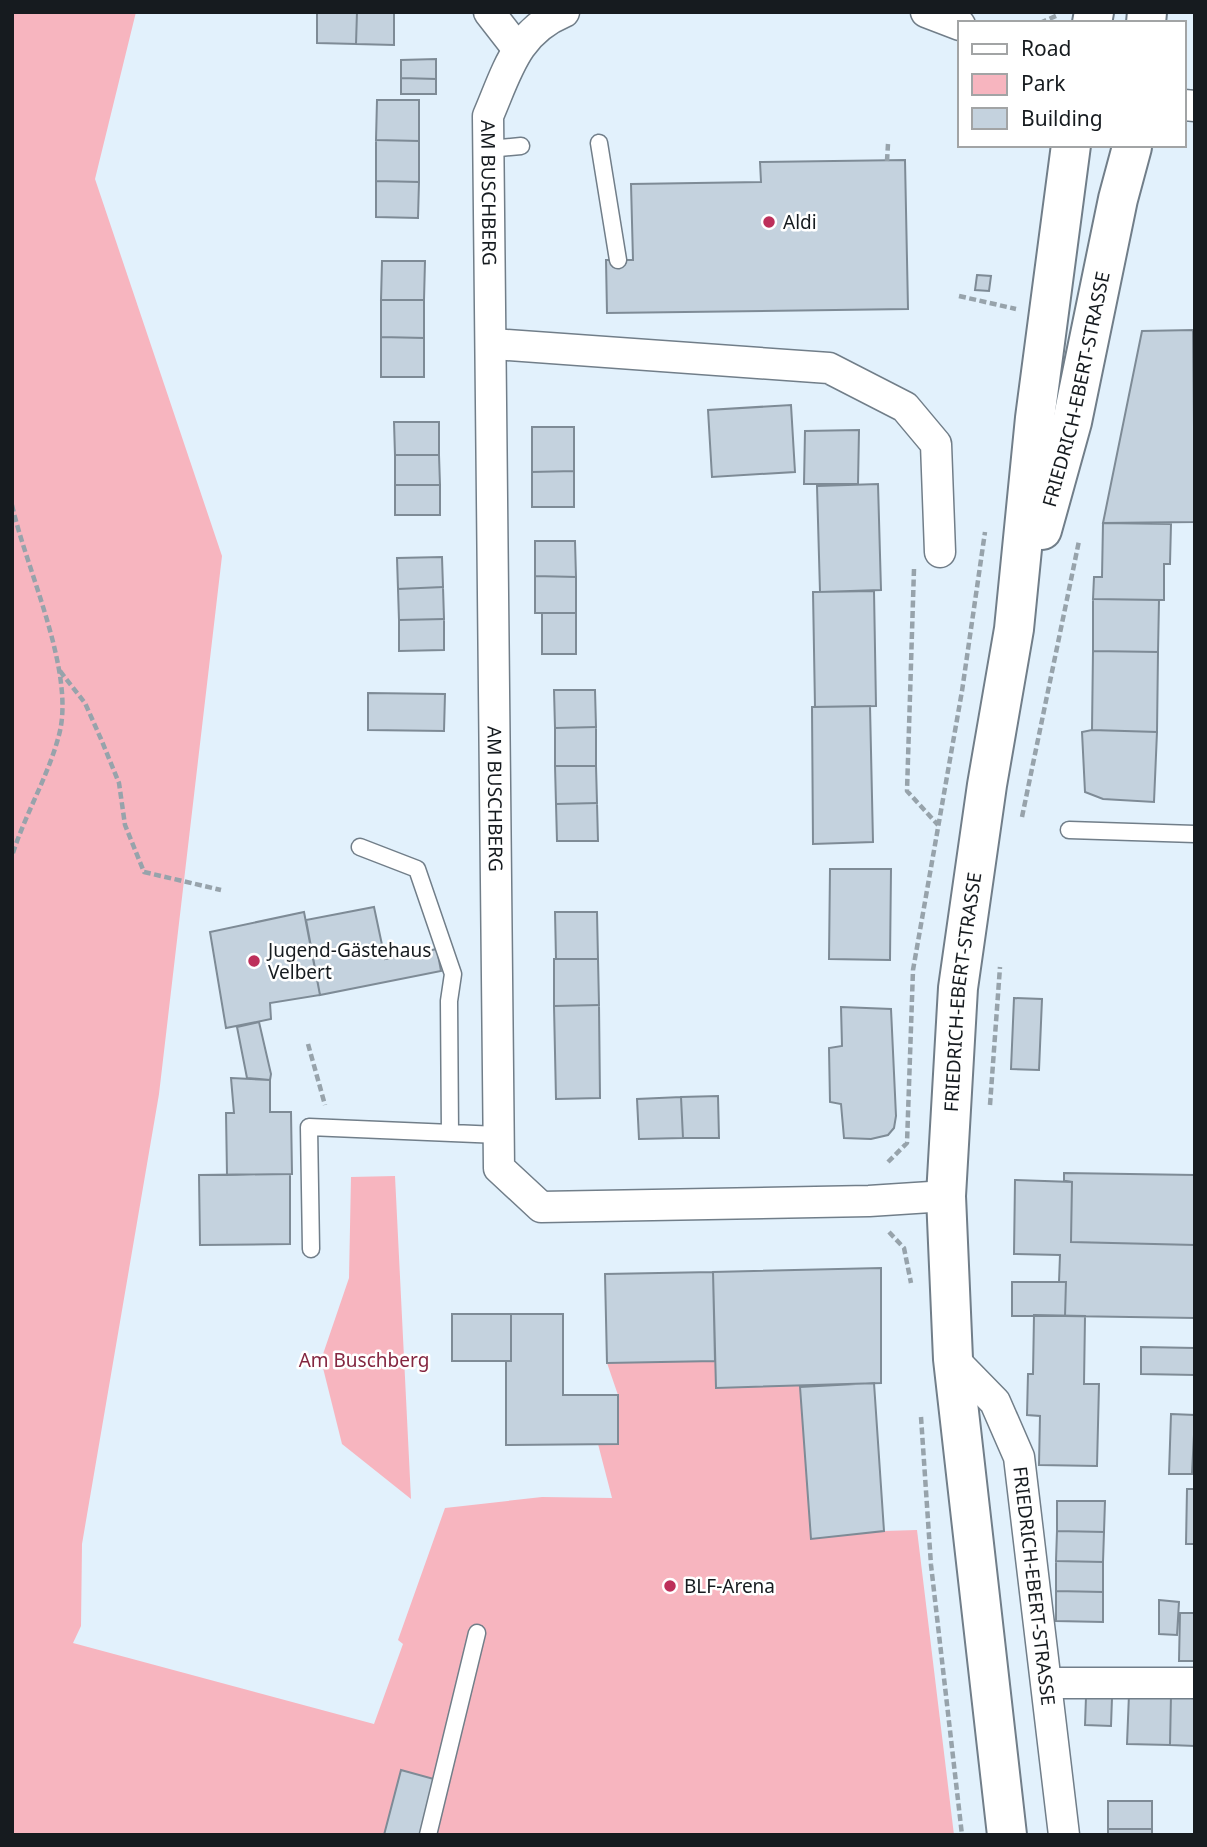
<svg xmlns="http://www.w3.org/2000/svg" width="1207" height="1847" viewBox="0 0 1207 1847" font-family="'Noto Sans',sans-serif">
<rect width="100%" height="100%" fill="#e2f1fc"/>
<path fill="#f7b5bf" d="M12,12h124l-41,167 127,377 -63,538 -77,450 -1,82 -8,17 301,81 29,-80 -5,-4 47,-132 97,-11 70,1 -14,-54h20v-49l-11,-32 108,-3 -2,-88 168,-4v115l-7,1 10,147 33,-1 37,305h-942z
M395,1176l16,323 -69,-55 -21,-84 28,-82 2,-101z"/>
<path fill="#c4d2de" stroke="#7e8b96" stroke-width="2" d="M317,12h40l-1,32 -39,-1z
M357,12h37v33l-38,-1z
M436,59v20l-35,-1v-18z
M401,78l35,1v15h-35z
M377,100h42v41l-43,-1z
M376,140l43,1v41l-43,-1z
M905,160l3,149 -301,4 -1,-53h27l-2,-76 130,-2 -1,-20z
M376,181l43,1 -1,36 -42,-1z
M382,261h43l-1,39h-43z
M977,275l14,1 -2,15 -14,-1z
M381,300h43v38l-43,-1z
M1193,330l2,192 -92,1 39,-192z
M381,337l43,1v39h-43z
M791,405l4,67 -83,5 -4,-67z
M394,422h45v33h-44z
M532,427h42v44l-42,1z
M859,430l-1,54h-54l1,-53z
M395,455h44l1,30h-45z
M574,471v36h-42v-35z
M878,484l3,106 -61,2 -3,-106z
M395,485h45v30h-45z
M1103,523l68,1 -1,40h-6v36l-71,-1 1,-22h8z
M535,541h40l1,36 -41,-1z
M442,557l1,30 -45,2 -1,-31z
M535,576l41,1v36h-41z
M443,587l1,32 -45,1 -1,-31z
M874,591l2,115 -61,1 -2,-115z
M1093,599l66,1 -1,52 -65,-1z
M542,613h34v41h-34z
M444,619v31l-45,1v-31z
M1093,651l65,1 -1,80 -65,-2z
M554,690h41l1,37 -41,1z
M368,693l77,1 -1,37 -76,-1z
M870,706l3,136 -60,2 -1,-137z
M596,727v39h-41v-38z
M1092,730l65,2 -3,70 -51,-3 -18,-7 -3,-60z
M555,766h41l1,37 -41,1z
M597,803l1,38h-41l-1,-37z
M830,869h61l-1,91 -61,-1z
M374,907l11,52 52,-10 4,22 -121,24 -14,-75z
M304,912l16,83 -50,8 1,16 -45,9 -16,-96z
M555,912h42l1,47h-42z
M554,959h44l1,46 -45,1z
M1014,998l28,1 -3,71 -28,-1z
M599,1005l1,93 -44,1 -2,-93z
M841,1007l50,2 5,107 -2,12 -6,7 -17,4 -27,-1 -3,-34 -11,-2 -1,-54 13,-2z
M259,1022l12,52 -1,6 -23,-2 -10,-51z
M231,1078l39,2v32h21l1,62 -65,1 -1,-62h8z
M718,1096l1,42h-36l-2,-41z
M681,1097l2,41 -44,1 -2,-40z
M1064,1173l131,2v70l-124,-3 1,-60 -8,-1z
M290,1174v70l-90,1 -1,-70z
M1015,1180l57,2 -1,60 124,3v73l-130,-2 1,-34h-7l1,-27 -46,-1z
M881,1268v115l-165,5 -3,-116z
M713,1272l2,89 -108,2 -2,-89z
M1012,1282h54l-1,34h-53z
M452,1314h59v47h-59z
M511,1314h52v81h55v49l-112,1v-84h5z
M1034,1315l51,1 -1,68h15l-2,82 -58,-1 1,-49 -13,-1 1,-41h5z
M1141,1347l54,1v27l-54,-1z
M874,1383l10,148 -73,8 -11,-152z
M1171,1414l24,1 -3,59h-23z
M1187,1489h8v55h-9z
M1057,1501h48l-1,31 -47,-1z
M1057,1531l47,1 -1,30 -47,-1z
M1056,1561l47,1v30l-47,-1z
M1056,1591l47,1v30l-47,-1z
M1159,1600l20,2 -2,33 -18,-1z
M1180,1613h15v48h-16z
M1129,1694l42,1 -1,50 -43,-1z
M1171,1695l24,1v50l-25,-1z
M1086,1697l26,1 -1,28 -26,-1z
M401,1770l40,11 -14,54h-43z
M1108,1801h44v28h-44z
M1108,1829h44v6h-44z"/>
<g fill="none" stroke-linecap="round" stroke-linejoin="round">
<defs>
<path id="lane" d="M599,143l19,117
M489,149l32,-3
M1069,830l126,4
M360,847l57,22 36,105 -4,27 1,132
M311,1249l-2,-122 190,8
M428,1835l49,-202"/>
<g id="street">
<path d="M489,12l28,36"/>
<path id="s1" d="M564,12c-48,20 -57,60 -76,104l11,1052 42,39 328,-6 77,-5"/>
<path d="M926,12l34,13"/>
<path d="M1184,105l11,1"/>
<path d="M493,344l336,24 76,39 31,37 4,108"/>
<path id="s2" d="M953,1359l42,43 24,55 45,378"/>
<path d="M1047,1683h148"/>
</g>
<g id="secondary">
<path d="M1092,23l2,-11"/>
<path d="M1146,23l1,-11"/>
<path id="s3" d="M1042,530l30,-108 46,-223 14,-52"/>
<path id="s4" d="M1007,1835l-54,-476 -7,-163 12,-208 29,-203 27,-156 21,-211 36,-273"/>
</g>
</defs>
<use href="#lane" stroke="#717e89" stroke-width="19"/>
<use href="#street" stroke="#717e89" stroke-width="33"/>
<use href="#secondary" stroke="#717e89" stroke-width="42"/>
<path stroke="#97a3ab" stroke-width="4.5" stroke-dasharray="7 3.5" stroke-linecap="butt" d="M1040,23l18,-8
M887,161l1,-17
M959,296l57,13
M12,505c14,64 64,167 47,230 -11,42 -34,79 -47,121
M914,569l-7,222 31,34
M60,671l25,32 16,36 18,44 6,42 19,47 77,18
M1022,817l57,-276
M308,1044l17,61
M990,1105l10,-138
M888,1162l19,-19 6,-173 49,-279 23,-159
M889,1232l15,16 7,35
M921,1417l10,148 31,270"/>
<use href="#lane" stroke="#fff" stroke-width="16"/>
<use href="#street" stroke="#fff" stroke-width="30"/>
<use href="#secondary" stroke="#fff" stroke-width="38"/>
</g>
<g fill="#bd2f5a" stroke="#fff" stroke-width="2.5">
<circle cx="769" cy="222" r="7"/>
<circle cx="254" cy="961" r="7"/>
<circle cx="670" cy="1586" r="7"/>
</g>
<g text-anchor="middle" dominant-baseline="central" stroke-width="5" stroke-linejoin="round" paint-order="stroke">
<g font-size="19" fill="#161b1f" stroke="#fff">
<text stroke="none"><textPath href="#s1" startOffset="210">AM BUSCHBERG</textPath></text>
<text stroke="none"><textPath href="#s3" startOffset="145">FRIEDRICH-EBERT-STRASSE</textPath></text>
<text stroke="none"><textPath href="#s1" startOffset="816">AM BUSCHBERG</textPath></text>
<text stroke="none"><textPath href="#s4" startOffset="847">FRIEDRICH-EBERT-STRASSE</textPath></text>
<text stroke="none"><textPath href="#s2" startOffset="250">FRIEDRICH-EBERT-STRASSE</textPath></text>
</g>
<g font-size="19" fill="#161b1f" stroke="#fff" text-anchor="start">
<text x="783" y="222">Aldi</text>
<text x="268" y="950">Jugend-Gästehaus<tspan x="268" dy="22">Velbert</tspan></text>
<text x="684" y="1586">BLF-Arena</text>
</g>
<g font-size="19" fill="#842640" stroke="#fff">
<text x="364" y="1360">Am Buschberg</text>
</g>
</g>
<rect width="1207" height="1847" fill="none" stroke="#161b1f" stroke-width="28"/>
<rect x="958" y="21" width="228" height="126" fill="#ffffff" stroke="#a2a4a5" stroke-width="2"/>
<rect x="972" y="44" width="35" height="10" fill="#ffffff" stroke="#a2a4a5" stroke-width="2"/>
<text x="1021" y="56" font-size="21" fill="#161b1f">Road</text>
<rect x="972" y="74" width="35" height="21" fill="#f7b5bf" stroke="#a2a4a5" stroke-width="2"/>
<text x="1021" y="91" font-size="21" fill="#161b1f">Park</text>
<rect x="972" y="108" width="35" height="21" fill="#c4d2de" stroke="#a2a4a5" stroke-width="2"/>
<text x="1021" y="126" font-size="21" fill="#161b1f">Building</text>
</svg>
